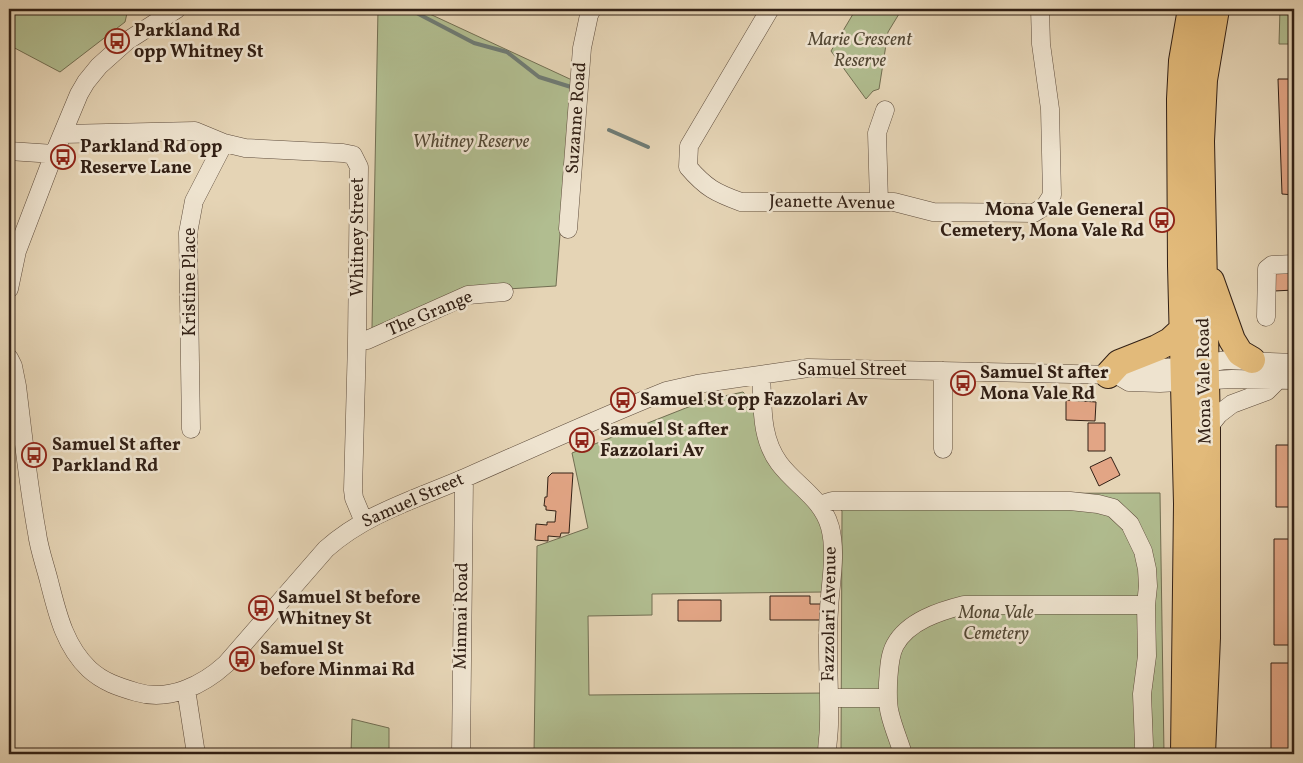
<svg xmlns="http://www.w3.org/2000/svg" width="1303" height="763" viewBox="0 0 1303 763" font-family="Vollkorn,serif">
<rect width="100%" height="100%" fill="#e5d4b5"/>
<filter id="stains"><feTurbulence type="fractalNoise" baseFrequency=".004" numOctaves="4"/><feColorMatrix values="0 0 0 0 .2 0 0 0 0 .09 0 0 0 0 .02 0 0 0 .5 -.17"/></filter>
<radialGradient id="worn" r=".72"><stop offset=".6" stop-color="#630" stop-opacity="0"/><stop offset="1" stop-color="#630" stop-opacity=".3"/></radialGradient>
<path fill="#b1bd90" stroke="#726e52" d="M9,9h119l-3,13 -65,50 -51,-27z
M378,9h41l153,71 -16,206 -98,6 -86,36z
M856,9h46l-14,23 -9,57 -6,2 -7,8 -35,-48z
M1280,9h14v35h-15z
M743,392l8,8 4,16 64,98 7,30 -2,48 -172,2v21l-64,1 1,79 237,-2 -1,61h-291l3,-208 51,-18 -16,-75 134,-53z
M1160,493l4,261h-323l1,-243 -14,-17z
M352,719l37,9v26h-38z"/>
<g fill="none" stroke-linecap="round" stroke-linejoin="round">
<path stroke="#6f7b74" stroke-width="4" d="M409,9l65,34 33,9 32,25 32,10
M609,130l39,17"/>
</g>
<path fill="#e2a585" stroke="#322015" d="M1278,79h16v116l-12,-1z
M1294,268v22l-20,1v-22z
M1066,400l30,2 -1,19 -29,-1z
M1088,423h17v28h-17z
M1276,445h18v62h-18z
M1111,457l9,18 -21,11 -9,-19z
M552,473h21l-4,60h-8l-1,4 -12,-1v5l-13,-1 1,-16 11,1v-3h8l1,-11 -10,-1v-4h-2l1,-9h2l1,-20z
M1274,539h20v106h-20z
M770,596h40v8h12v16h-52z
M678,600h43v21h-43z
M1271,663h23v91h-23z"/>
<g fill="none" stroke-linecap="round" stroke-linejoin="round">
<defs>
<path id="minor" d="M770,9l-81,137 -1,21c18,21 28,26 53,35h153l39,10 101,1 11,-7 7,-11 -2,-86 -9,-65 -1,-35
M63,134l132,-3 29,12 21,5 98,5 10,2 6,12 -2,174 -4,149 1,8 10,24
M9,151l45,3
M879,202l-2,-69 8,-23
M568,229l14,-181 7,-33 3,-6
M9,289l8,-38 37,-97 25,-60 7,-12 13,-16 28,-25 50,-32
M1266,317l1,-48 5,-4 22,-1
M357,341l10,-1 101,-45 36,-3
M9,358l4,8 4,20c6,49 11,98 20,147 2,16 8,32 12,48 8,31 15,64 40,88 14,13 30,18 47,23 33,10 67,-7 90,-28l100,-115c40,-36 93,-51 141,-72 66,-29 132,-59 199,-86l31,-7 111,-16 309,7 12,-6 56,-2 41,-7 68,3
M943,371v78
M761,375c2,31 -1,62 18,88 17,23 43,35 51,64 7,27 0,57 -1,83 -3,38 1,76 0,114 0,10 -2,20 -2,30
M1117,375l12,7 31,1 72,-4 62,1
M191,429l-3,-196 6,-32 30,-58
M1207,429l12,-15 13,-10 35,-13 12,-12
M819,505l13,-4h238l28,3 15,4 17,16 13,27 4,18 1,17 -2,19 1,51 -5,38 2,51 -1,9
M186,689l10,65
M829,698h59
M461,754l3,-276
M903,754c-4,-13 -10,-27 -13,-40 -3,-10 -2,-21 -2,-31 1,-12 1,-27 7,-38 13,-24 45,-34 69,-40h182"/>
<path id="highway" d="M1211,281l21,59 8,13 12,7
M1108,375l11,-12 38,-15 13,-7 13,-12
M1184,754l3,-250 -6,-238 -1,-167 2,-38 9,-52
M1202,754l5,-116v-209l-6,-288 3,-61 12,-71"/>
</defs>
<use href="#minor" stroke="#5f4d3d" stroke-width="19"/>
<use href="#highway" stroke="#322015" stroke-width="28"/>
<use href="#minor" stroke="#eee3cf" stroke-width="18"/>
<use href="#highway" stroke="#e2ba7a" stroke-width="26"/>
</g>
<defs>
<symbol id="bus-ring" viewBox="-11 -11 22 22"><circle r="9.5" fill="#eee3cf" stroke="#8f2418" stroke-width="1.5"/><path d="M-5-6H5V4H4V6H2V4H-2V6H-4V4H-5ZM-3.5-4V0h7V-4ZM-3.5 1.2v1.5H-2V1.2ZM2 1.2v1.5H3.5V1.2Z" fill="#8f2418"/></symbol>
</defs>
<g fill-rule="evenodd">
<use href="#bus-ring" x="103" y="27" width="28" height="28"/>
<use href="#bus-ring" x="49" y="143" width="28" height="28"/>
<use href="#bus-ring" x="1148" y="206" width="28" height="28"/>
<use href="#bus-ring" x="949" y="369" width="28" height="28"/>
<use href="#bus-ring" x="609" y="386" width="28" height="28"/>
<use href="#bus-ring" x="568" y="426" width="28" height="28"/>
<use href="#bus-ring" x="20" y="441" width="28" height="28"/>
<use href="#bus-ring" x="247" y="594" width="28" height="28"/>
<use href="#bus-ring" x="228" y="645" width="28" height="28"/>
</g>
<g text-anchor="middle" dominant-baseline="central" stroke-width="5" stroke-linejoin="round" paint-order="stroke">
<g font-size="18" font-weight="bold" fill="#322015" stroke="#eee3cf" text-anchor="start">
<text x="134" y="31">Parkland Rd<tspan x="134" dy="21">opp Whitney St</tspan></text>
<text x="80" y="147">Parkland Rd opp<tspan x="80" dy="21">Reserve Lane</tspan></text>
<text x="1144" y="210" text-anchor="end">Mona Vale General<tspan x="1144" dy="21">Cemetery, Mona Vale Rd</tspan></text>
<text x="980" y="373">Samuel St after<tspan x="980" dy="21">Mona Vale Rd</tspan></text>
<text x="640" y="400">Samuel St opp Fazzolari Av</text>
<text x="600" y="430">Samuel St after<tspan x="600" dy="21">Fazzolari Av</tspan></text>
<text x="52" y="445">Samuel St after<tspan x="52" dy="21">Parkland Rd</tspan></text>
<text x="278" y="598">Samuel St before<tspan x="278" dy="21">Whitney St</tspan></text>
<text x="260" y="649">Samuel St<tspan x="260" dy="21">before Minmai Rd</tspan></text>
</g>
<g font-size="18" font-style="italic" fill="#524734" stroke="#eee3cf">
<text x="860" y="40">Marie Crescent<tspan x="860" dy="21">Reserve</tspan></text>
<text x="471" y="142">Whitney Reserve</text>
<text x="996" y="613">Mona Vale<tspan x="996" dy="21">Cemetery</tspan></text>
</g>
<g font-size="18" fill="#322015" stroke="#eee3cf">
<text transform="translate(577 118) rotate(-86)">Suzanne Road</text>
<text transform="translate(832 203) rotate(1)">Jeanette Avenue</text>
<text transform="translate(358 237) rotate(-90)">Whitney Street</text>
<text transform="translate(190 282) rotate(-90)">Kristine Place</text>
<text transform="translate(430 314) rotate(-23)">The Grange</text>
<text x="852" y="370">Samuel Street</text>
<text transform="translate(1205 381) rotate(-91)">Mona Vale Road</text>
<text transform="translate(413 501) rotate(-24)">Samuel Street</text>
<text transform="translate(830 614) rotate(-89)">Fazzolari Avenue</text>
<text transform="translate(462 616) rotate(-89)">Minmai Road</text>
</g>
</g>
<rect width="1303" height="763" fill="none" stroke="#e5d4b5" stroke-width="30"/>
<rect x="10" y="10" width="1283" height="743" fill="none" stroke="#322015" stroke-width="2.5"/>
<rect x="15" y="15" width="1273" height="733" fill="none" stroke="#322015"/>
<rect width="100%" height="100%" filter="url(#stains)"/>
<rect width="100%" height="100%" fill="url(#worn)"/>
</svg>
